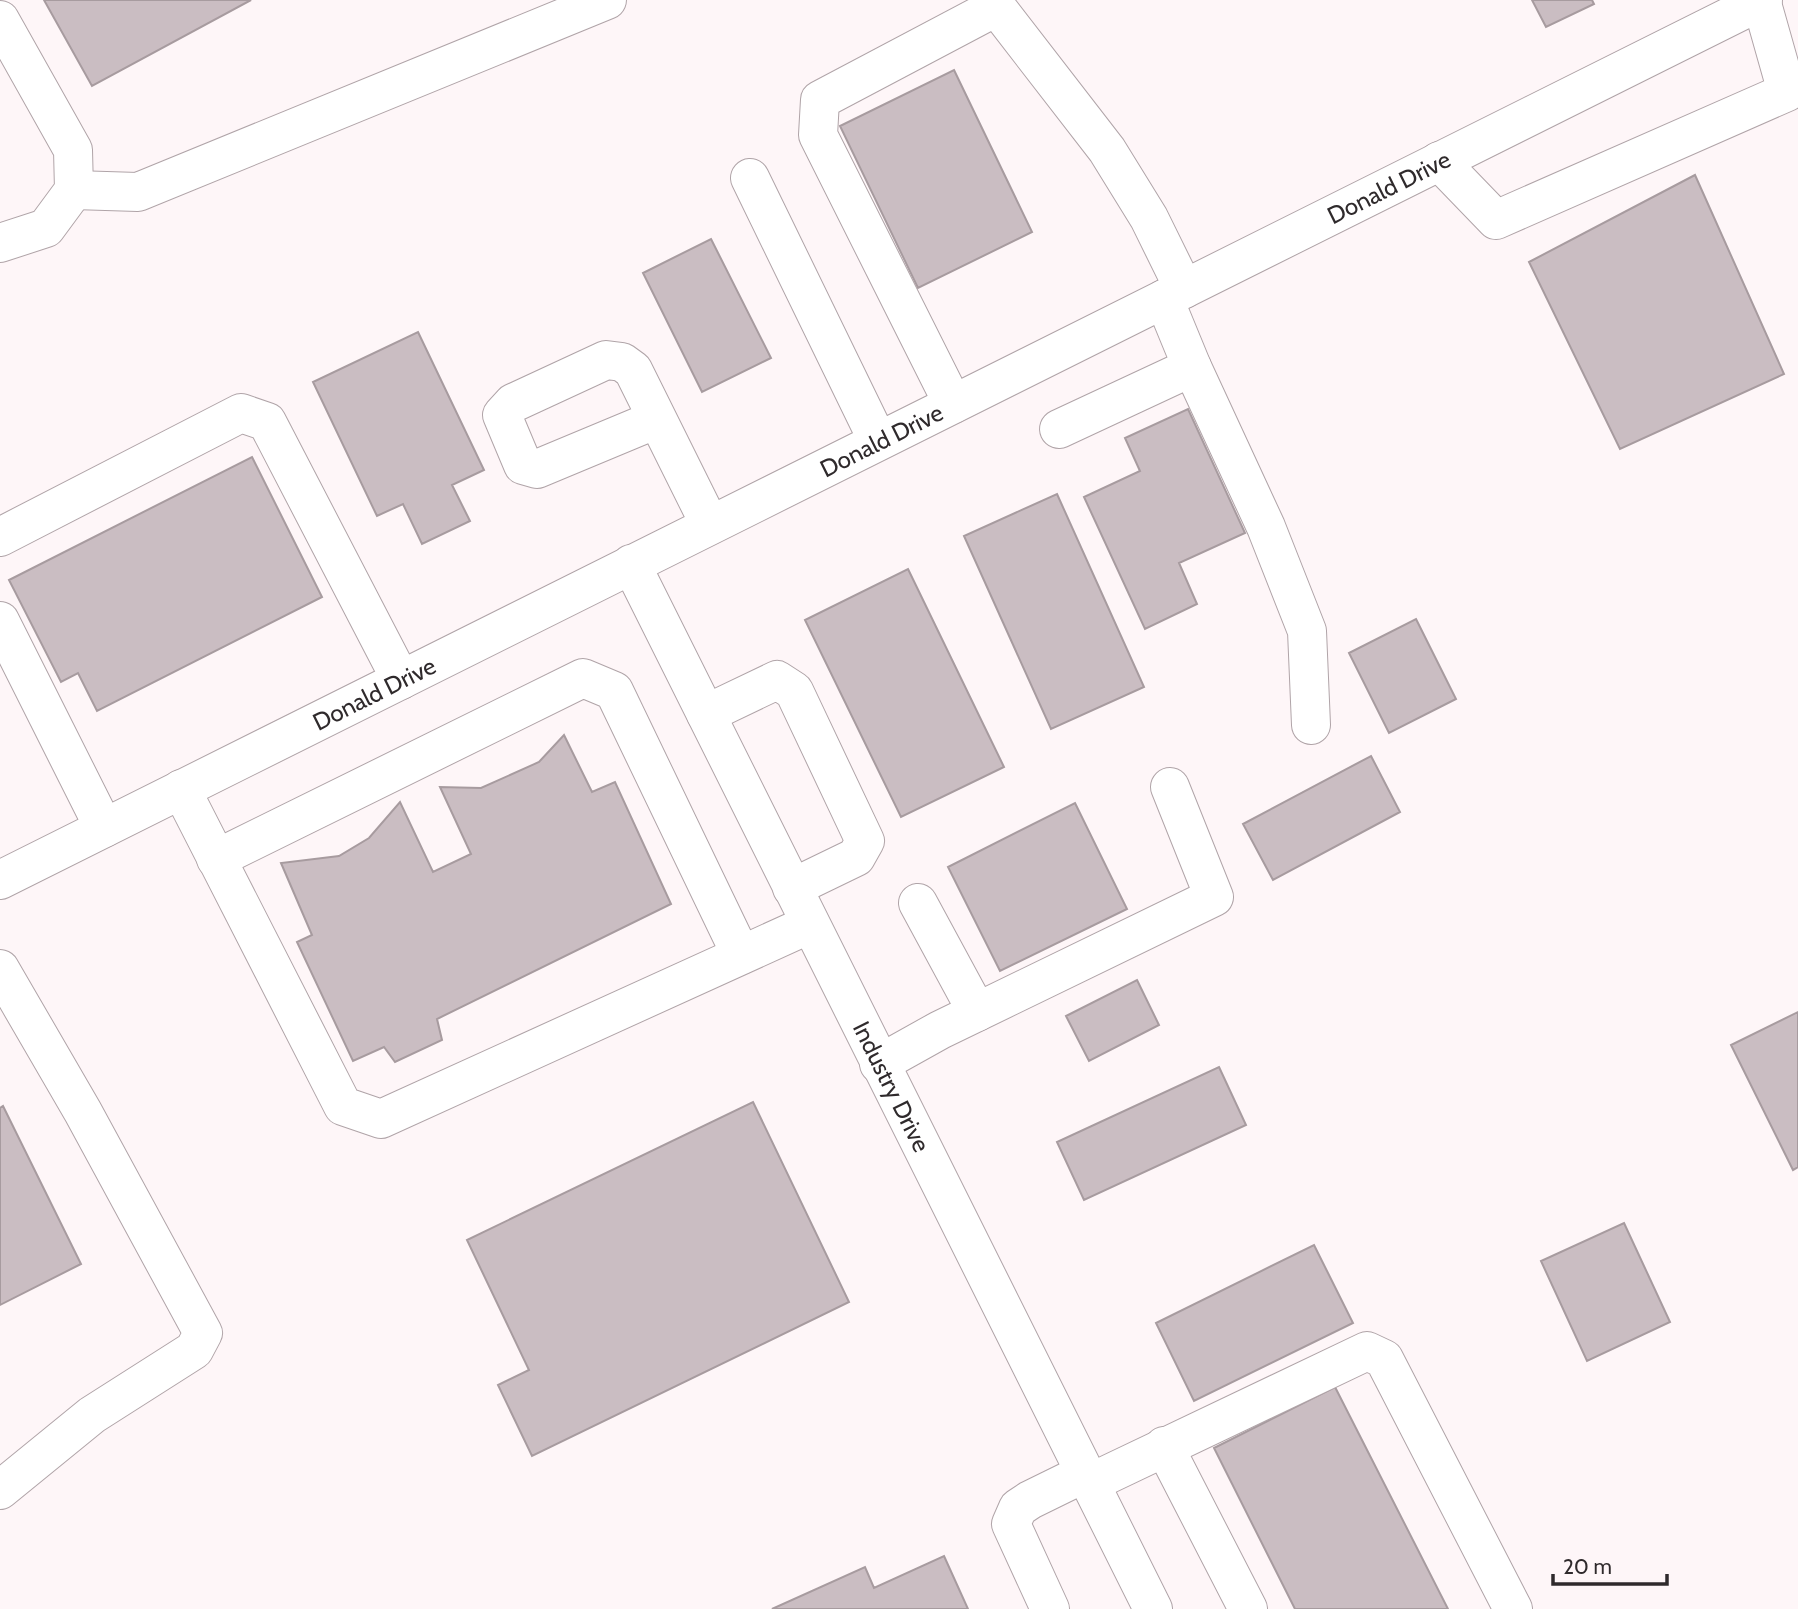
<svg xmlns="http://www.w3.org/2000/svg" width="1798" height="1609" viewBox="0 0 1798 1609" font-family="Cabin,sans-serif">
<rect width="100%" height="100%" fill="#fef6f8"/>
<path fill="#cabdc2" stroke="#a79b9f" stroke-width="2" d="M44,0h207l-159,86z
M1532,0h60l2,4 -48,23z
M954,70l78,162 -114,56 -78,-162z
M1695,175l89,199 -164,75 -91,-187z
M711,239l60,119 -69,34 -59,-119z
M418,332l66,138 -32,15 18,36 -48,23 -19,-40 -26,12 -64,-134z
M1188,409l57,124 -66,30 18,41 -52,25 -61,-132 56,-26 -15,-33z
M252,457l70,140 -225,114 -19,-38 -17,9 -52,-102z
M1057,494l87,193 -93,42 -87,-193z
M908,569l96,198 -103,50 -96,-197z
M1416,619l40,80 -67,34 -40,-80z
M564,735l28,57 23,-10 56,122 -234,115 5,21 -47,22 -11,-15 -31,14 -56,-119 15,-7 -31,-72 58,-7 30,-18 31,-36 33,70 38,-18 -31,-67 41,1 58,-26z
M1371,756l29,56 -127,68 -30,-56z
M1075,803l52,106 -127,62 -52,-104z
M1137,980l22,45 -70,36 -23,-45z
M1798,1012v155l-5,3 -62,-125z
M1219,1067l27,58 -162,75 -27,-58z
M753,1102l96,200 -317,154 -34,-71 31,-15 -62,-130z
M3,1106l78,158 -81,41v-197z
M1624,1223l46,99 -83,39 -46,-100z
M1314,1245l39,78 -159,78 -38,-78z
M1335,1387l113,222h-153l-81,-161z
M944,1556l24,53h-196l93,-42 9,21z"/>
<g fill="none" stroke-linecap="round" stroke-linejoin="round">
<defs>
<g id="minor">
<path d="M991,0l116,150 42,68 35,71"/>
<path d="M0,20l73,130 1,40 -28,38 -46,15"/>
<path d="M1439,161l57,59 291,-128 -26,-92"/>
<path d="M750,178l128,263"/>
<path d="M74,190l64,2 469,-192"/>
<path d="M1192,367l74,160 41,104 4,94"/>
<path d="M953,404l-135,-269 2,-35 176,-93"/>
<path d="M657,419l-120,50 -14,-4 -21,-50 11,-12 93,-43 16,2 11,8 77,155"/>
<path d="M1059,429l133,-62 -28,-68"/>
<path d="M0,537l241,-124 26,9 134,258"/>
<path id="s1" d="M631,564l522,1045"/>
<path d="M0,621l104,207"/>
<path d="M706,714l71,-34 17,11 71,150 -9,16 -64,31"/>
<path d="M181,789l162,317 38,13 429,-195"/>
<path d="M216,859l367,-181 31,13 127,264"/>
<path id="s2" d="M0,880l1763,-880"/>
<path d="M918,903l59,109"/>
<path d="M0,969l83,143 120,221 -9,17 -102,65 -92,75"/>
<path d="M879,1064l61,-34 274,-133 -44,-110"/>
<path d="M1164,1446l84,163"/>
<path d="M1090,1483l277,-132 17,8 129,250"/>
<path d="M1050,1609l-39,-85 7,-16 12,-8 55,-27"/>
</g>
</defs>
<use href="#minor" stroke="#b0a4a8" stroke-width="40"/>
<use href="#minor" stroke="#fff" stroke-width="38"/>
</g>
<g text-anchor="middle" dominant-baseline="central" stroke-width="5" stroke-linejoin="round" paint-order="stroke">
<g font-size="24" fill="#2f2a2c" stroke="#fef6f8">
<text stroke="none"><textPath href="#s2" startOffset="1552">Donald Drive</textPath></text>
<text stroke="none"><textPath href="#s2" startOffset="985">Donald Drive</textPath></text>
<text stroke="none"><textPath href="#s2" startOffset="418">Donald Drive</textPath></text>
<text stroke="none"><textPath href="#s1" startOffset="584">Industry Drive</textPath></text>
</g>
</g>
<path d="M1553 1574v10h114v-10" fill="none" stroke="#2f2a2c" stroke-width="3.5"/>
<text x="1563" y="1574" font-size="21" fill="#2f2a2c" stroke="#fef6f8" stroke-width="5" paint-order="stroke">20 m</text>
</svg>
